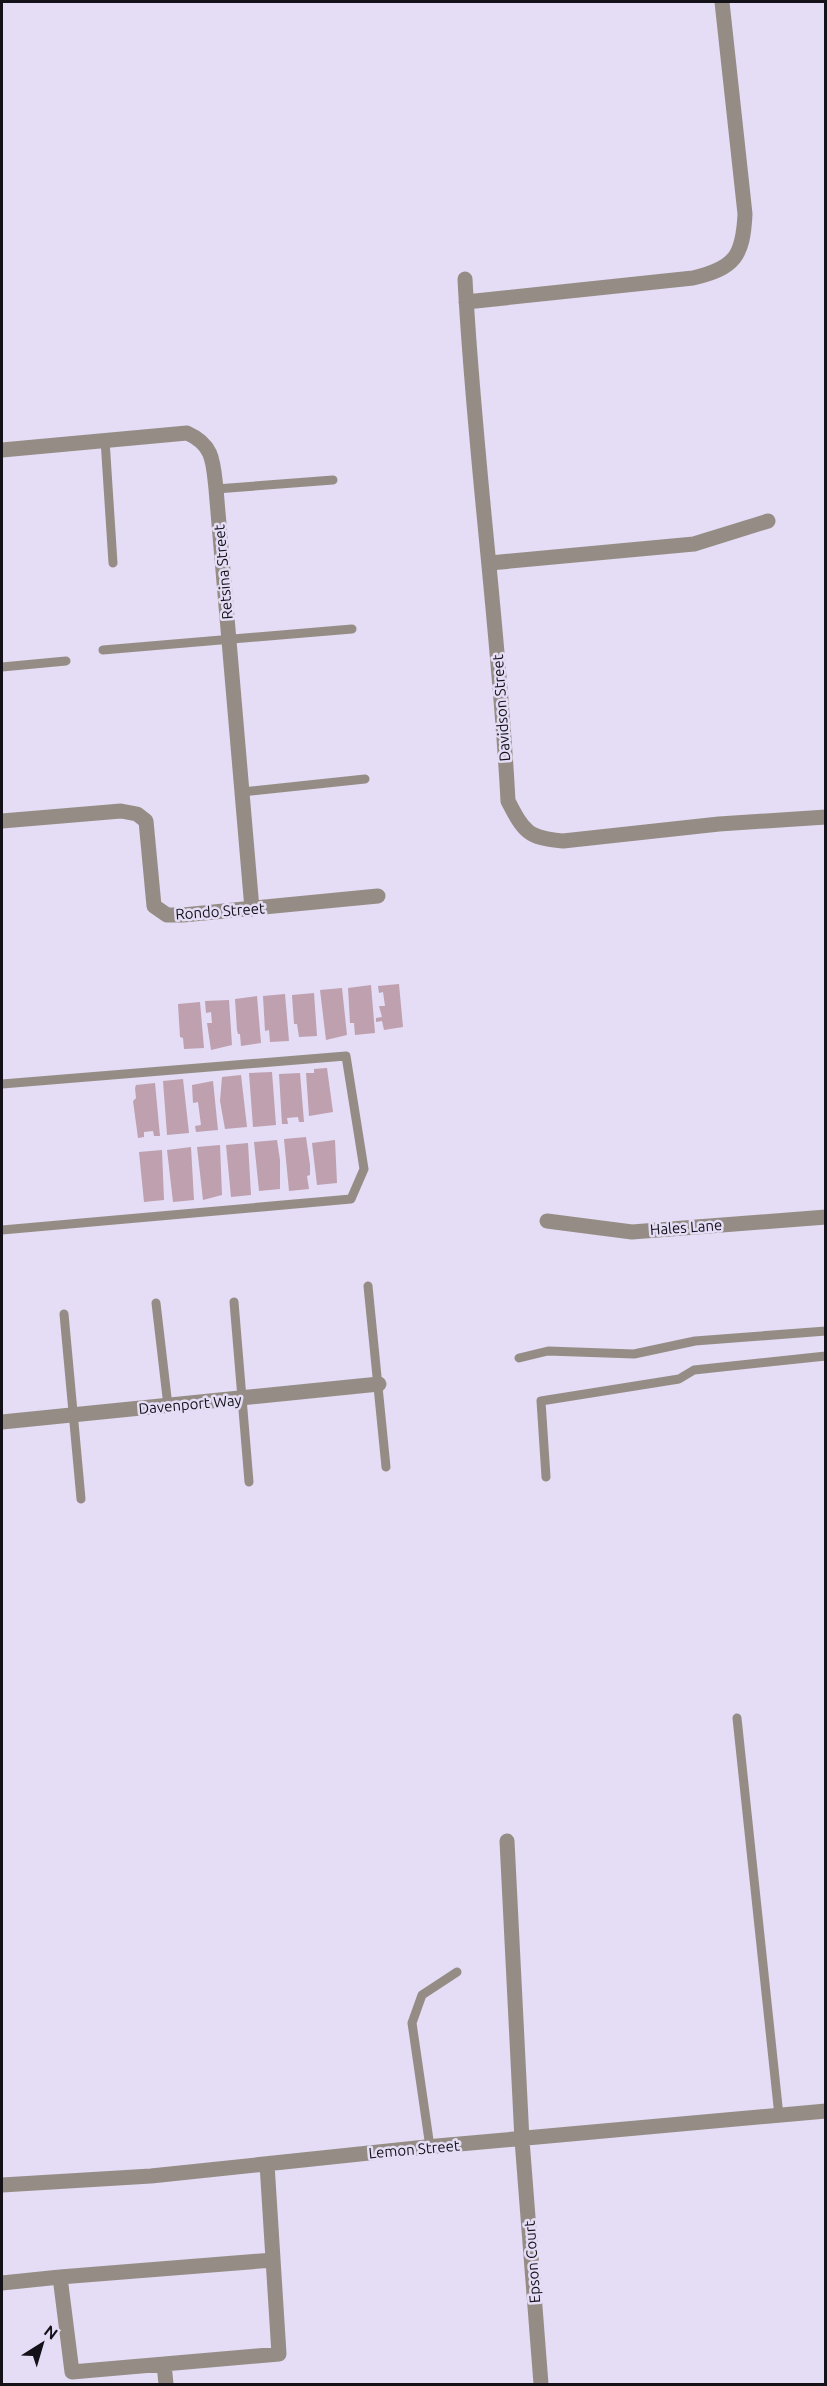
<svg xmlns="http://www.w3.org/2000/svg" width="827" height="2386" viewBox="0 0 827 2386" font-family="Ubuntu,sans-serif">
<rect width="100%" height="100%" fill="#e4ddf5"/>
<path fill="#bea0ae" d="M399,984l4,43 -19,3 -2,-9 -6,1v-4l6,-1 -3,-11h6l-2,-14 -4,1 -1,-7z
M371,985l4,48 -20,2 -1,-12h-4l-2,-35z
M342,988l5,47 -21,5 -6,-50z
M314,993l3,43 -18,1 -2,-13h-3l-2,-29z
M285,994l4,47 -19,1 -1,-12 -4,1 -2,-35z
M257,996l4,47 -20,3 -1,-12h-2l-1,-4 -2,-31z
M229,1000l3,45 -21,5 -4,-27h5l-1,-11 -5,1 -1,-12z
M200,1002l4,46 -20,1 -1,-11 -3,-1 -2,-33z
M327,1068l6,44 -24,4 -3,-43h8v-4z
M272,1072l4,53 -23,2 -4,-54z
M300,1073l4,49h-5l-1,-5 -11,1 1,6h-6l-3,-50z
M241,1075l6,52 -22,2 -5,-28 2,-24z
M183,1079l6,54 -22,2 -4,-54z
M213,1081l5,49 -22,2 -1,-6 6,-1 -3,-23 -5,1 -1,-18z
M155,1083l5,53h-6l-1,-5 -9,1v5l-6,1 -5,-37 3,-3 -1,-10 1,-3z
M306,1137l4,28v10l-3,1 2,13 -20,2 -5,-52z
M277,1140l3,20v29l-21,2 -5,-49z
M335,1140l2,43 -20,2 -5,-42z
M248,1143l3,52 -20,2 -5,-52z
M220,1145l2,50 -19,5 -6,-53z
M191,1147l3,53 -21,2 -6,-52z
M162,1150l2,50 -20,2 -5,-50z"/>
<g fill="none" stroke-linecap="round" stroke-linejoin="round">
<path stroke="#958d85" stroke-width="9" d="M105,440l8,123
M216,489l117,-9
M103,650l249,-21
M2,667l64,-6
M242,792l123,-13
M2,1084l344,-28 18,113 -13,30 -349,31
M368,1286l18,181
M234,1302l15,180
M156,1303l12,103
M64,1314l17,185
M519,1358l29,-7 86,3 61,-13 131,-10
M546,1477l-5,-76 138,-22 15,-9 132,-14
M737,1718l42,398
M430,2147l-18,-124 10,-28 35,-23"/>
<path stroke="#958d85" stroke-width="15" d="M465,279c9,174 34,348 43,522 16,31 20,37 55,40l156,-17 107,-7
M466,302l227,-24c42,-10 50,-22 52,-64l-23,-212
M2,450l185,-17c27,12 26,29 29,56l36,420
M490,563l204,-19 74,-23
M2,821l119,-10 16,3 9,7 8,85 13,9h16l195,-19
M547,1221l85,11 194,-15
M2,1422l377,-38
M507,1841l15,299 19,244
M267,2164l12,190 -207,18 -12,-95 213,-17
M2,2185l149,-9 275,-29 400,-36
M2,2283l58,-6
M164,2364l2,20"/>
</g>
<g text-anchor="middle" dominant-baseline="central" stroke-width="5" stroke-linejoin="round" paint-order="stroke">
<g font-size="15" fill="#141119" stroke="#e4ddf5">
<text transform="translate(223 572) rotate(-95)">Retsina Street</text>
<text transform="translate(501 708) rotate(-94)">Davidson Street</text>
<text transform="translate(220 911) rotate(-4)">Rondo Street</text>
<text transform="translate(686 1227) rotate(-4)">Hales Lane</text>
<text transform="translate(190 1404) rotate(-5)">Davenport Way</text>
<text transform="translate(414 2149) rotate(-5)">Lemon Street</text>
<text transform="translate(532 2262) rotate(-94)">Epson Court</text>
</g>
</g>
<rect width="827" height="2386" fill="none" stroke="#141119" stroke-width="6"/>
<g transform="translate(42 2344) rotate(37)" stroke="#e4ddf5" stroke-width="4.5" paint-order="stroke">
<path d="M0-4.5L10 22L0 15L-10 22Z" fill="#141119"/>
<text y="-9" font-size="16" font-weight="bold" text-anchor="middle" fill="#141119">N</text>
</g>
</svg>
